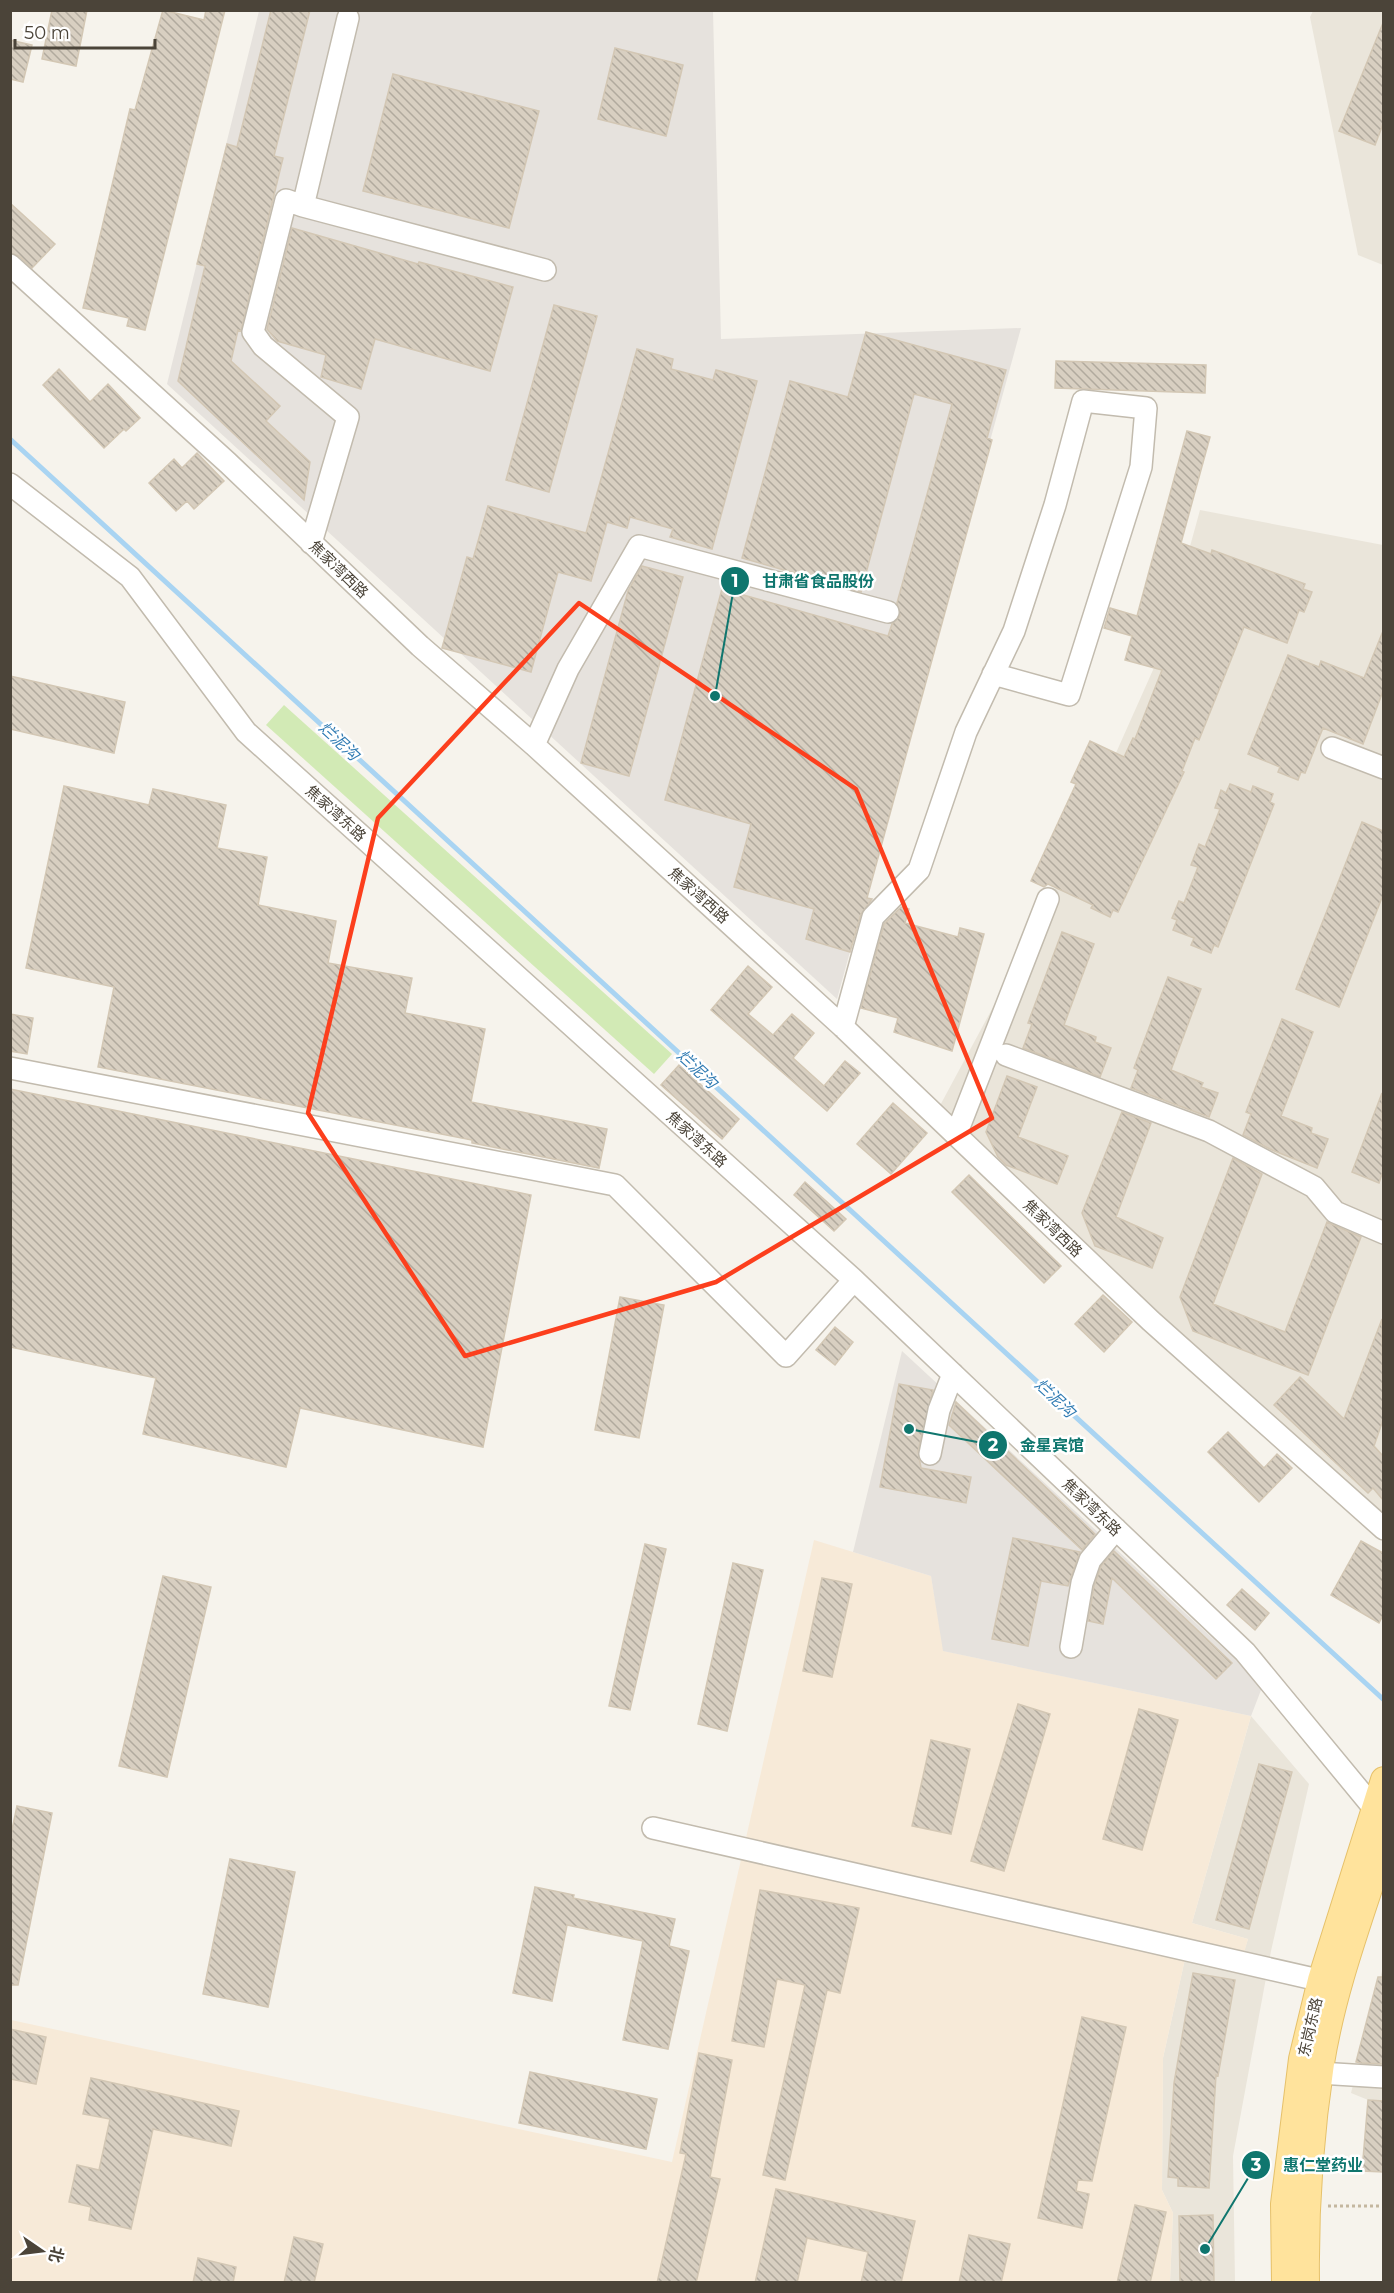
<svg xmlns="http://www.w3.org/2000/svg" width="1394" height="2293" viewBox="0 0 1394 2293" font-family="Montserrat,'Noto Sans SC',sans-serif">
<defs>
<pattern id="building-back-hatch" width="6" height="6" patternUnits="userSpaceOnUse" patternTransform="scale(1.5)"><rect width="6" height="6" fill="#d8cfc1"/><path d="M-1 5l2 2M0 0l6 6M5-1l2 2" fill="none" stroke="#b1aa9e"/></pattern>
</defs>
<rect width="100%" height="100%" fill="#f6f3ec"/>
<path fill="#eae5da" d="M1313,11h70v254l-25,-10 -48,-238z
M1200,510l183,35v972l-447,-404 113,-210 112,-251z
M1251,1716l58,68 -38,167 -38,205 2,126h-65l3,-69 -11,-23 1,-132 22,-99 56,1 7,-21 -56,-16z
M1383,1967v139l-32,-13z"/>
<path fill="#f7ead8" d="M814,1540l117,36 13,75 307,65 -59,207 56,16 -10,35 -53,-15 -22,99 -1,132 11,23 -3,69h-1159v-262l661,142z"/>
<path fill="#e6e2dd" d="M259,11h454l8,328 300,-11 -184,671 -670,-615z
M902,1351l361,334 -12,31 -308,-65 -12,-75 -78,-24z"/>
<path fill="#d2eab5" d="M284,705l388,349 -18,20 -388,-349z"/>
<g fill="none" stroke-linecap="round" stroke-linejoin="round">
<path stroke="#a9d4f2" stroke-width="5" d="M10,439l1374,1261"/>
</g>
<path fill="url(#building-back-hatch)" stroke="#d3c7b4" stroke-width="1.5" d="M52,10h35l-11,56 -34,-7z
M163,10l41,10 2,-10h19l-80,320 -18,-4 2,-8 -46,-10 47,-199 5,1z
M271,10h39l-36,146 9,2 -42,173 -3,-1 -7,31 49,45 -14,15 44,41 -6,38 -126,-119 27,-115 -8,-2 30,-120 10,3z
M1383,23v101l-8,21 -36,-14z
M10,40l22,5 -9,37 -13,-3z
M615,48l68,17 -17,71 -68,-17z
M393,74l146,37 -30,117 -146,-37z
M10,203l45,41 -23,24 -13,-12 -9,-3z
M292,228l126,36 1,-2 94,25 -23,84 -115,-32 -14,50 -40,-12 5,-22 -49,-14 -10,-12z
M554,305l43,11 -48,176 -43,-12z
M866,332l140,38 -19,68 5,2 -125,458 5,1 -11,15 -11,38 -44,-13 8,-30 -80,-22 17,-63 -86,-24 57,-211 166,47 4,-12 8,-8 -3,-13 55,-199 -38,-10 -53,198 -119,-34 48,-177 58,16z
M637,349l36,10 -2,10 42,11 3,-10 41,11 -45,168 -42,-12 3,-8 -43,-12 -3,11 -20,-6 -16,59 -33,-9 -27,100 -89,-24 25,-91 6,2 15,-53 98,27z
M1056,361l150,4 -1,28 -150,-5z
M59,369l31,33 18,-18 32,34 -14,13 -2,-2 -20,19 -61,-63z
M1187,431l23,6 -29,106 30,11 1,-4 93,34 -2,5 9,3 -8,20 -5,-2 -12,33 -43,-16 -45,113 -4,-2 -13,33 2,1 -66,140 -5,-2 -3,7 -19,-9 2,-3 -45,-21 -4,3 -13,-6 45,-97 -5,-2 19,-41 34,16 9,-19 2,1 27,-69 -37,-10 7,-24 -28,-8 6,-20 27,8z
M197,453l27,28 -30,28 -7,-8 -11,10 -27,-28 25,-24 8,9z
M642,566l41,11 -54,199 -48,-13 47,-172z
M1383,631v60l-20,53 -40,-16 -18,45 -4,-1 -3,8 -20,-8 2,-5 -32,-13 40,-99 31,12 2,-6 43,17z
M10,676l115,26 -11,51 -104,-24z
M1230,784l21,8 2,-6 20,8 -3,8 4,2 -56,143 -4,-2 -3,8 -20,-8 3,-7 -21,-8 4,-10 -5,-2 7,-17 5,2 14,-36 -7,-2 8,-21 6,3 15,-38 -5,-1 6,-18 5,3z
M64,786l85,19 4,-16 73,16 -9,43 50,9 -9,48 78,16 -8,42 84,15 -7,35 80,16 -14,73 136,27 -8,39 -127,-25v-3l-374,-73 16,-80 -88,-19z
M1362,822l21,9v64l-44,112 -43,-18z
M901,907l8,2 -4,14 53,14 2,-9 24,6 -32,117 -58,-19 4,-14 -37,-10 23,-84z
M1062,932l32,12 -30,81 32,12 -1,5 16,6 -11,29 -77,-29 9,-24 -4,-1z
M748,966l24,21 -24,27 25,21 19,-21 22,19 -21,25 31,28 21,-25 15,12 -33,38 -116,-101z
M1168,977l33,12 -30,81 32,13 -2,4 17,6 -9,24 -78,-29 7,-18 -4,-2z
M10,1014l23,4 -6,36 -17,-3z
M1282,1019l31,13 -32,84 31,12 -1,5 17,6 -11,29 -45,-18 -29,-15 8,-21 -5,-2z
M679,1065l60,54 -17,20 -61,-54z
M1007,1076l30,11 -19,50 50,19 -11,28 -51,-19 -8,-8 -12,-25z
M10,1089l521,106 -48,252 -183,-39 -14,59 -143,-33 13,-56 -146,-31z
M1382,1093l1,78 -4,12 -27,-11z
M893,1103l34,30 -36,41 -34,-30z
M1122,1112l29,11 -35,94 47,21 -11,30 -57,-22 -13,-33z
M1233,1158l29,16 -49,130 72,28 42,-110 34,15 -53,138 -115,-44 -13,-34z
M969,1175l92,91 -17,17 -92,-91z
M805,1182l41,37 -12,12 -40,-36z
M1103,1295l29,27 -28,30 -29,-28z
M620,1297l44,8 -25,133 -44,-8z
M1382,1319l1,101 -9,26 9,10v44l-10,-12 -5,5 -94,-88 26,-28 44,42z
M835,1327l18,15 -18,23 -19,-15z
M899,1384l34,6 -15,61 3,17 50,9 -5,26 -86,-16z
M956,1402l139,132 -13,16 -133,-125z
M1228,1432l36,36 13,-14 15,14 -33,34 -51,-50z
M1013,1538l67,14 -12,34 -27,-5 -13,65 -36,-7z
M1361,1541l22,12v62l-4,8 -48,-28z
M645,1544l21,5 -36,161 -21,-4z
M1114,1551l118,112 -16,16 -104,-101 -9,46 -15,-3 6,-35 7,-20z
M733,1563l30,7 -36,161 -29,-7z
M163,1576l48,11 -44,190 -48,-11z
M822,1578l30,6 -20,93 -29,-6z
M1242,1589l27,24 -14,17 -28,-25z
M1018,1704l32,10 -46,157 -33,-10z
M1139,1709l39,11 -36,130 -39,-11z
M931,1740l39,9 -19,85 -39,-8z
M1259,1764l33,8 -43,157 -33,-9z
M17,1806l35,7 -34,172h-8v-146z
M230,1859l65,13 -27,135 -65,-13z
M535,1887l39,8 -1,3 102,21 -6,27 20,5 -21,98 -45,-9 20,-99 -76,-16 -15,76 -39,-8z
M760,1890l99,18 -19,85 -13,-3 -42,190 -22,-5 42,-190 -28,-6 -13,68 -32,-6z
M1193,1973l42,7 -17,96 -2,-1 -7,113 -31,-2v-8l-10,-1 6,-94z
M1378,1977h5v87l-22,-1 -5,-1z
M1082,2017l44,10 -34,154 -14,-1 -2,11 13,3 -7,34 -44,-10z
M10,2029l36,8 -10,47 -26,-5z
M699,2053l33,7 -22,117 10,2 -24,104h-39l29,-129 -6,-1z
M530,2072l127,27 -11,50 -127,-26z
M91,2078l148,33 -8,35 -78,-17 -22,100 -42,-9 2,-13 -22,-5 8,-37 22,5 11,-51 -27,-5z
M1368,2100l15,1v71l-21,-1z
M776,2189l139,32 -14,62h-40l7,-31 -61,-14 -10,45h-42z
M1135,2205l31,7 -16,71h-33z
M1213,2215l1,68h-34l-1,-67z
M969,2235l41,9 -9,39h-42z
M294,2237l29,7 -9,39h-30z
M198,2258l38,9 -3,16h-40z"/>
<g fill="none" stroke-linecap="round" stroke-linejoin="round">
<defs>
<path id="minor" d="M348,18l-45,188 242,64
M303,206l-17,-6 -33,132 10,14 85,71 -37,126
M10,265l218,198 192,183 114,99 309,282 308,294 233,208
M10,484l120,93 116,155 608,548 391,372 128,155
M534,745l34,-76 71,-123 249,66
M1332,748l52,20
M843,1027l30,-110 46,-47 47,-138 48,-101 41,-126 28,-104 63,7 -5,59 -72,228 -76,-21
M1006,1055l203,76 105,56 21,25 49,21
M10,1068l605,117 171,171 68,-76
M956,1135l92,-236
M930,1454l9,-44 14,-36
M1071,1647l11,-64 8,-23 26,-31
M653,1828l683,156
M1303,2072l81,5"/>
<path id="major" d="M1285,2282l-1,-78 18,-145 19,-79 63,-200
M1306,2282c-1,-73 4,-146 15,-219 12,-75 40,-148 63,-220"/>
</defs>
<use href="#minor" stroke="#c2bbae" stroke-width="24"/>
<use href="#major" stroke="#e6c16a" stroke-width="28"/>
<path stroke="#c4b79f" stroke-width="3" stroke-dasharray="3 3" stroke-linecap="butt" d="M1328,2206h56"/>
<use href="#minor" stroke="#fff" stroke-width="21"/>
<use href="#major" stroke="#ffe39c" stroke-width="26"/>
</g>
<path fill="none" stroke="#fc3f1d" stroke-width="4.5" stroke-linejoin="round" d="M579,603l277,186 136,329 -276,164 -251,74 -157,-243 70,-295z"/>
<g text-anchor="middle" dominant-baseline="central" stroke-width="5" stroke-linejoin="round" paint-order="stroke">
<g font-size="15" fill="#4b4439" stroke="#fff">
<text transform="translate(339 569) rotate(44)">焦家湾西路</text>
<text transform="translate(336 813) rotate(42)">焦家湾东路</text>
<text transform="translate(699 895) rotate(42)">焦家湾西路</text>
<text transform="translate(697 1139) rotate(42)">焦家湾东路</text>
<text transform="translate(1053 1228) rotate(44)">焦家湾西路</text>
<text transform="translate(1092 1507) rotate(44)">焦家湾东路</text>
<text transform="translate(1310 2027) rotate(-77)">东岗东路</text>
</g>
<g font-size="16" font-style="italic" fill="#2e7ab2" stroke="#fff">
<text transform="translate(339 741) rotate(43)">烂泥沟</text>
<text transform="translate(697 1069) rotate(43)">烂泥沟</text>
<text transform="translate(1055 1398) rotate(43)">烂泥沟</text>
</g>
</g>
<path fill="none" stroke="#0f766e" stroke-width="2" d="M715 696L735 581M909 1429L993 1445M1205 2249L1256 2165"/>
<g fill="#0f766e" stroke="#fff" stroke-width="2">
<circle cx="715" cy="696" r="6"/>
<circle cx="909" cy="1429" r="6"/>
<circle cx="1205" cy="2249" r="6"/>
<circle cx="735" cy="581" r="15"/>
<circle cx="993" cy="1445" r="15"/>
<circle cx="1256" cy="2165" r="15"/>
</g>
<g font-size="18" text-anchor="middle" font-weight="bold" fill="#fff">
<text x="735" y="587">1</text>
<text x="993" y="1451">2</text>
<text x="1256" y="2171">3</text>
</g>
<g font-size="16" text-anchor="middle" font-weight="bold" fill="#0f766e" stroke="#fff" stroke-width="5" stroke-linejoin="round" paint-order="stroke">
<text x="818" y="587">甘肃省食品股份</text>
<text x="1052" y="1451">金星宾馆</text>
<text x="1323" y="2171">惠仁堂药业</text>
</g>
<rect width="1394" height="2293" fill="none" stroke="#4b4439" stroke-width="24"/>
<g transform="translate(42 2251) rotate(104)" stroke="#ffffff" stroke-width="4.5" paint-order="stroke">
<path d="M0-4.5L10 22L0 15L-10 22Z" fill="#4b4439"/>
<text y="-9" font-size="16" font-weight="bold" text-anchor="middle" fill="#4b4439">北</text>
</g>
<path d="M15 39v9h140v-9" fill="none" stroke="#4b4439" stroke-width="3"/>
<text x="24" y="39" font-size="18" fill="#4b4439" stroke="#ffffff" stroke-width="4.5" paint-order="stroke">50 m</text>
</svg>
